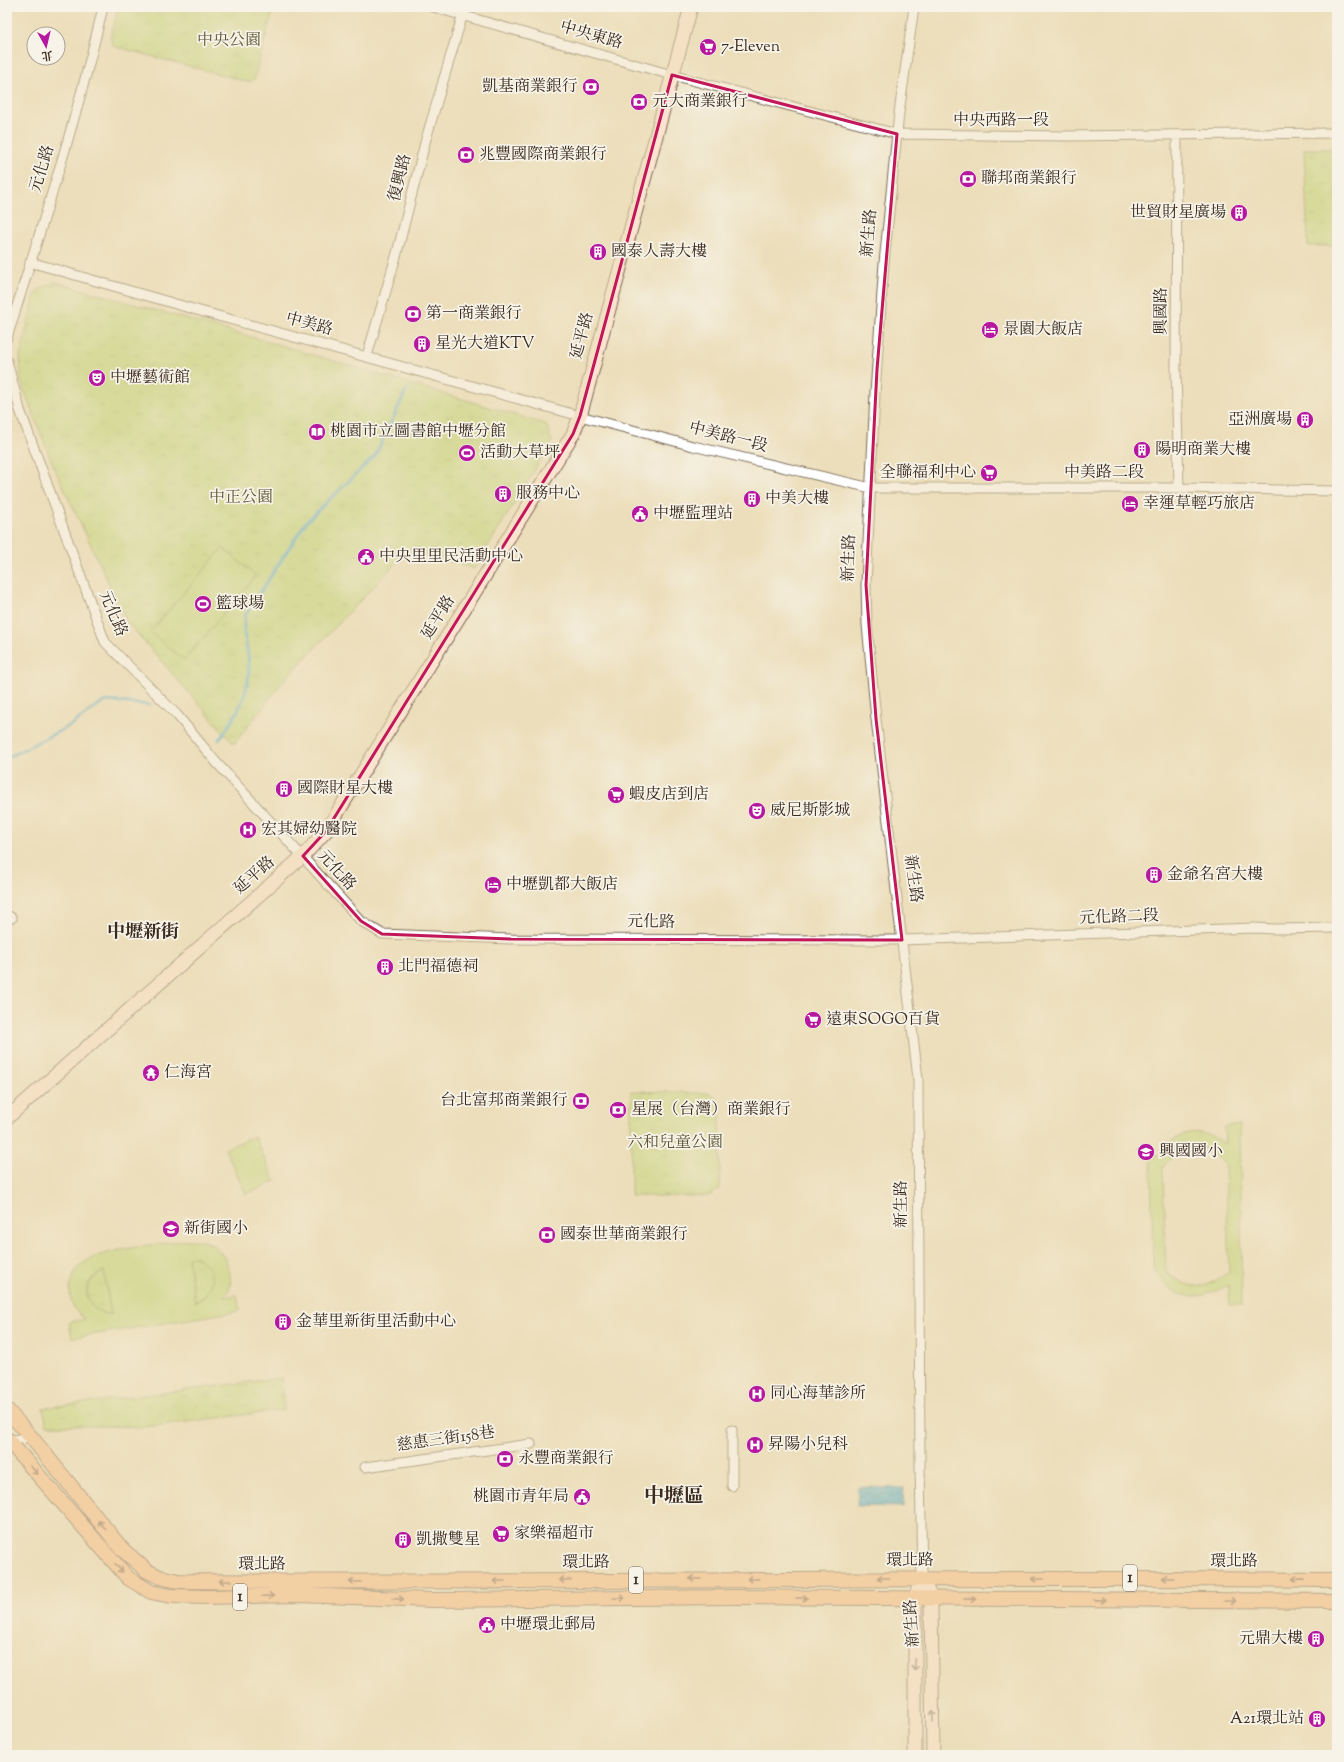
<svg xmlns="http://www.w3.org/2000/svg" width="1344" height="1762" viewBox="0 0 1344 1762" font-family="'Sorts Mill Goudy','Noto Serif TC',serif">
<defs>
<pattern id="grass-tufts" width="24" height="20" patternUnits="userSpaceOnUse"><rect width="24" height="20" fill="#bfd578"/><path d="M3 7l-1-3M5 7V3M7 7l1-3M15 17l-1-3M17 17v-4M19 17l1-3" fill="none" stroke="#a5b767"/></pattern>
<pattern id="water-waves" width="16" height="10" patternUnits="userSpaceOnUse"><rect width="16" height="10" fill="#50abce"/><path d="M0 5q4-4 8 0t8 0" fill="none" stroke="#448ba7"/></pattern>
</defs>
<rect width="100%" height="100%" fill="#f7f3e8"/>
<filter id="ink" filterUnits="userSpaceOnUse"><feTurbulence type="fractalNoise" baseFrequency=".025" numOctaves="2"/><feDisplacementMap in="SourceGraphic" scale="8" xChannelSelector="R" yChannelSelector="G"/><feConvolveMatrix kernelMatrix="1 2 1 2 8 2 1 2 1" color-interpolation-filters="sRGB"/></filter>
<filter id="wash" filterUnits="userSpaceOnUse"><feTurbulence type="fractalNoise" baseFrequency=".012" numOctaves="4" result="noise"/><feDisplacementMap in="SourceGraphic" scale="16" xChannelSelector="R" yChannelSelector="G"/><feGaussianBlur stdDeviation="0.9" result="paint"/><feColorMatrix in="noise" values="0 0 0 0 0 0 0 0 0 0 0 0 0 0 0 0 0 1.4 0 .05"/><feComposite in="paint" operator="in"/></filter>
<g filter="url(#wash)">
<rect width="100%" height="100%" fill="#ecdeba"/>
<path fill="url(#grass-tufts)" stroke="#7d804b" d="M119,7h155l-20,73 -6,2 -135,-36 -3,-9z
M1304,149h33v97h-29z
M55,282l218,61 273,81 6,18 -78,127 -63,-21 -126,131 -51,65 -107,-122 -74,-157 -32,-83 -1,-26 16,-65z
M631,1091l75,2c7,1 10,5 14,11v85l-11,7h-78z
M188,1257c29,-1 33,34 7,45z
M104,1271l7,44c-29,-4 -33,-31 -7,-44z
M281,1378l3,32 -139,17 -98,-2 -4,-17z"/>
<path fill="#bfd578" stroke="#7d804b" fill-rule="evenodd" d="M223,548l33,28 -72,84 -34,-28z
M1240,1125l2,180h-12l-2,-20c-32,18 -56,16 -75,-18l-2,-105c23,-27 42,-41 74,-18l-1,-17zM1197,1147c12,4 20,8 28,18l4,106c-23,20 -39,20 -63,1l-3,-105c9,-12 19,-17 34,-20z
M254,1136l21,45 -29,13 -21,-45z
M187,1240c8,0 17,0 24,4 14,8 21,27 19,42 -1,4 -4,8 -6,11l13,-2 3,16 -168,27 -3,-16 16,-3c-11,-8 -16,-16 -15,-31 1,-9 5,-19 12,-24 18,-15 79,-20 105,-24zM196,1257c22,11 22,36 -1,45l-7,-44zM104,1271l7,44c-28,-4 -34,-33 -7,-44z"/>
<path fill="url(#water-waves)" stroke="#466a76" d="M858,1487l46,1 -1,19 -46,-1z"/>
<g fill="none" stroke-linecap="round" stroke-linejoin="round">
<path stroke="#50abce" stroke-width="3" d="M219,740c19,-26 34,-51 29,-85 -2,-15 -6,-24 -3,-39l61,-94 69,-66 32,-67
M7,758l66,-34 25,-19 9,-4 43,4"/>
</g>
</g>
<g filter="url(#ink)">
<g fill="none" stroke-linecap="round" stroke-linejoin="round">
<defs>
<path id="minor" d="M433,7l239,68 225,59 168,2 272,-3
M914,7l-15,106 -15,150 -9,130 -9,192 1,40 9,94 42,360 2,386 2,113
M1177,135l-1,234 3,119
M30,262l170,49 380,105 113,30 178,42h308l158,3
M7,338c34,-110 70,-219 96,-331
M367,356l30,-103 29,-114 39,-132
M7,361l13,49 85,232 72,73 39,47 145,159 21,13 129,5 391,1 353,-12 20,1 62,-1
M7,915l5,3
M7,1441l24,-4
M365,1467l166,-23
M732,1486v-56"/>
<path id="secondary" d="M7,1118l296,-262 23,-25 247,-397 7,-18 111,-409
M922,1578l9,20 2,157
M915,1755v-157l3,-9"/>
<path id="primary" d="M7,1410l24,27 91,112 25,22 13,6 18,4c386,3 773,-5 1159,-1
M7,1439l121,139 23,14 20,4 37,1 90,-2 135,5 302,-3 602,4"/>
</defs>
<use href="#minor" stroke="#796955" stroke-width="11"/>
<use href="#secondary" stroke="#796955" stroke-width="15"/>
<use href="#primary" stroke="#796955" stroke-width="16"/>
<use href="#minor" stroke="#fff" stroke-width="9"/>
<use href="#secondary" stroke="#fde4d1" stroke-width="13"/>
<use href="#primary" stroke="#fabc8b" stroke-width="14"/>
</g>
<defs><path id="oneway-shaft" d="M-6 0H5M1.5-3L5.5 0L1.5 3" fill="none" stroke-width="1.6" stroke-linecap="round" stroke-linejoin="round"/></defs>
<g stroke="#916c4f">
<use href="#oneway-shaft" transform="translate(34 1470) rotate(49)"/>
<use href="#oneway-shaft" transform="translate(102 1525) rotate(-130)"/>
<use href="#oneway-shaft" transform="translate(119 1568) rotate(48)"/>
<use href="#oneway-shaft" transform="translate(883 1578) rotate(180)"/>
<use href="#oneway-shaft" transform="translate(1168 1578) rotate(-180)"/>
<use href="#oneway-shaft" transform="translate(695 1579) rotate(180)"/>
<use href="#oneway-shaft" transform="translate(753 1579) rotate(180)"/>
<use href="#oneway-shaft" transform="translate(1038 1579) rotate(-180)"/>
<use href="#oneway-shaft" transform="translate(1298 1579) rotate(-179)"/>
<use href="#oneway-shaft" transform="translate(565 1580) rotate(180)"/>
<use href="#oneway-shaft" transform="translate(225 1581) rotate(-180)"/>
<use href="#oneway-shaft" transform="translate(499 1581) rotate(180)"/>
<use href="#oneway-shaft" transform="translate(355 1582) rotate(180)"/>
<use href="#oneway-shaft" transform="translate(268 1596) rotate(-2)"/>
<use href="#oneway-shaft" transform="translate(619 1598)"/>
<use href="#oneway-shaft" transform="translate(802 1598)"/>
<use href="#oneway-shaft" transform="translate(398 1599) rotate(2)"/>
<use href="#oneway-shaft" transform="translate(970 1599) rotate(1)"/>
<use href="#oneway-shaft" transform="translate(1100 1600) rotate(1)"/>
<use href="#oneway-shaft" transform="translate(1230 1601)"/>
</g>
<g stroke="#9c8778">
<use href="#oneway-shaft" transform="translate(915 1665) rotate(90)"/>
<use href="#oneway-shaft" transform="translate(933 1716) rotate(-91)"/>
</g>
</g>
<path d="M0 0H1344V1762H0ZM672,75l225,59 -20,235 -11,216 10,134 26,221 -391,-1 -129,-5 -21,-13 -58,-65 23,-25 247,-397 7,-18z" fill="#ecdeba" fill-opacity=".55" fill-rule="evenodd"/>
<path fill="none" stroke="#c2185b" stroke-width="3" stroke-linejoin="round" d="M672,75l225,59 -20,235 -11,216 10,134 26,221 -391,-1 -129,-5 -21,-13 -58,-65 23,-25 247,-397 7,-18z"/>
<defs>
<symbol id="supermarket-disc" viewBox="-11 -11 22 22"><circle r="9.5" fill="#b5179e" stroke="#f7f3e8"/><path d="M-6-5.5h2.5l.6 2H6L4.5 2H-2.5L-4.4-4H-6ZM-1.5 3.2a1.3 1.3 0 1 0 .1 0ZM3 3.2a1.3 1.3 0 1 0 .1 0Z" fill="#fff"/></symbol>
<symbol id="bank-disc" viewBox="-11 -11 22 22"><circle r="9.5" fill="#b5179e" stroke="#f7f3e8"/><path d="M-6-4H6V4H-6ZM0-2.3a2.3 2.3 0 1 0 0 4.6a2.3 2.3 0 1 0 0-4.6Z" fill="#fff"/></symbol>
<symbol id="building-disc" viewBox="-11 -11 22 22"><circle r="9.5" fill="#b5179e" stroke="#f7f3e8"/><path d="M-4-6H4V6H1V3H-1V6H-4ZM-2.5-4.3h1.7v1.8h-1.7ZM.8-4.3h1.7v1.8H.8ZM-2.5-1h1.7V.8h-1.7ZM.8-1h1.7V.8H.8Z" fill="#fff"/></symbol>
<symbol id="hotel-disc" viewBox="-11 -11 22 22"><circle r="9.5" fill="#b5179e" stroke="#f7f3e8"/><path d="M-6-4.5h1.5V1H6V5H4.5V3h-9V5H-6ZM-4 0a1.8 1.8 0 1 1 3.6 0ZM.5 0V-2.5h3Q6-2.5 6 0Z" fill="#fff"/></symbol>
<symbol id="theatre-disc" viewBox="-11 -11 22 22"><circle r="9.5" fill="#b5179e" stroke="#f7f3e8"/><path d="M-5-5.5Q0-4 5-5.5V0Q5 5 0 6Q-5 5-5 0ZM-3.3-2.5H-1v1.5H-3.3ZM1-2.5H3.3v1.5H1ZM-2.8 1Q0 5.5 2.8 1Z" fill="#fff"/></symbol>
<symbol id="library-disc" viewBox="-11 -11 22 22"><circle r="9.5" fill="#b5179e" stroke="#f7f3e8"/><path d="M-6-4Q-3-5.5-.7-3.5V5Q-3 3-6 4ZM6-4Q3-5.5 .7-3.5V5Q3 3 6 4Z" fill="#fff"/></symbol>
<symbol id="stadium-disc" viewBox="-11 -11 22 22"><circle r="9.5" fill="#b5179e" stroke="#f7f3e8"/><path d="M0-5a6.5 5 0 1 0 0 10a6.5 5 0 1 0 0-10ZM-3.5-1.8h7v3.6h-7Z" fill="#fff"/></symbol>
<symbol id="civic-disc" viewBox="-11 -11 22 22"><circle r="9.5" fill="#b5179e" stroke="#f7f3e8"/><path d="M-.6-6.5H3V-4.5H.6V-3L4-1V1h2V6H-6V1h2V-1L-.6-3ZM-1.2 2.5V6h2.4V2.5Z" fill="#fff"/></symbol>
<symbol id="hospital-disc" viewBox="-11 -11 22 22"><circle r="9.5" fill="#b5179e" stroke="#f7f3e8"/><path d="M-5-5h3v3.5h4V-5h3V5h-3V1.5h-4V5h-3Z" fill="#fff"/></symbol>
<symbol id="temple-disc" viewBox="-11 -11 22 22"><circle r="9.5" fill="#b5179e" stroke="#f7f3e8"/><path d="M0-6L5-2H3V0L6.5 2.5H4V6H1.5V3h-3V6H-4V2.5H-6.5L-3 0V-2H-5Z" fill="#fff"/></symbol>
<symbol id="school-disc" viewBox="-11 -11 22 22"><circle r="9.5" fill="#b5179e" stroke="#f7f3e8"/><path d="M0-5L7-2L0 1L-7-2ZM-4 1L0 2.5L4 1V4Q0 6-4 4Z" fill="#fff"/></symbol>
</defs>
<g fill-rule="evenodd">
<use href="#supermarket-disc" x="698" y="37" width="20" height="20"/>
<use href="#bank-disc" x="581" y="77" width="20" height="20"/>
<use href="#bank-disc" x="629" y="92" width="20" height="20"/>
<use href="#bank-disc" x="456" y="145" width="20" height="20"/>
<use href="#bank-disc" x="958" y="169" width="20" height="20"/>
<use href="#building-disc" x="1229" y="203" width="20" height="20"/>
<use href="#building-disc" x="588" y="242" width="20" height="20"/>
<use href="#bank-disc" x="403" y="304" width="20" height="20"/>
<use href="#hotel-disc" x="980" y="320" width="20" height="20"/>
<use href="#building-disc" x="412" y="334" width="20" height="20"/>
<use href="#theatre-disc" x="87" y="368" width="20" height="20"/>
<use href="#building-disc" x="1295" y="410" width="20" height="20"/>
<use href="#library-disc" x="307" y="422" width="20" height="20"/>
<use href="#building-disc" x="1132" y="440" width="20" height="20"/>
<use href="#stadium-disc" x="457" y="443" width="20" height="20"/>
<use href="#supermarket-disc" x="979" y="463" width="20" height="20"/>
<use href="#building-disc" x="493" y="484" width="20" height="20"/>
<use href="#building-disc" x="742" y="489" width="20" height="20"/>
<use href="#hotel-disc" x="1120" y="494" width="20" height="20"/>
<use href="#civic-disc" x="630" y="504" width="20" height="20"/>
<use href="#civic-disc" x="356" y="547" width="20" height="20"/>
<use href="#stadium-disc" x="193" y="594" width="20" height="20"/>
<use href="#building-disc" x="274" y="779" width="20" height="20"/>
<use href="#supermarket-disc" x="606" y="785" width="20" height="20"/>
<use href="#theatre-disc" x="747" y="801" width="20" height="20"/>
<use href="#hospital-disc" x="238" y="820" width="20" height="20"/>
<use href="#building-disc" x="1144" y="865" width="20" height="20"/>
<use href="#hotel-disc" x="483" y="875" width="20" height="20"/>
<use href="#building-disc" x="375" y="957" width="20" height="20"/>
<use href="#supermarket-disc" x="803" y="1010" width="20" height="20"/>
<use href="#temple-disc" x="141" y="1063" width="20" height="20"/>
<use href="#bank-disc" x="571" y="1091" width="20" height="20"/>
<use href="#bank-disc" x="608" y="1100" width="20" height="20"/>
<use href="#school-disc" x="1136" y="1142" width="20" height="20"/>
<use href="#school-disc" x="161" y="1219" width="20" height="20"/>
<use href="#bank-disc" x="537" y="1225" width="20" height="20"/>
<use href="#building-disc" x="273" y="1312" width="20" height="20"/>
<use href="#hospital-disc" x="747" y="1384" width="20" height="20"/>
<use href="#hospital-disc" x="745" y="1435" width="20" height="20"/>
<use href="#bank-disc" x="495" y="1449" width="20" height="20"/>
<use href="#civic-disc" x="572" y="1487" width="20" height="20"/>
<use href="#supermarket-disc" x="491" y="1524" width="20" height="20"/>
<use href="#building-disc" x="393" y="1530" width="20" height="20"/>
<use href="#civic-disc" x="477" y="1615" width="20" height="20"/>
<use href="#building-disc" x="1306" y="1629" width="20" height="20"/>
<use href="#building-disc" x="1307" y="1709" width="20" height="20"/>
</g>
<g text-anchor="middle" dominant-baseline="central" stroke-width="3.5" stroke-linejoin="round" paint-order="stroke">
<g fill="#f7f3e8" stroke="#73665b" stroke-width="1">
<rect x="1123" y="1565" width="14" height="26" rx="3"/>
<rect x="629" y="1567" width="14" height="26" rx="3"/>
<rect x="233" y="1584" width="14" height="26" rx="3"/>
</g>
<g font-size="15" font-weight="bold" fill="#3b2a1e">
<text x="1130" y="1578">1</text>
<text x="636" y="1580">1</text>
<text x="240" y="1597">1</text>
</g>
<g font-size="16" fill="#3b2a1e" stroke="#f7f3e8">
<text transform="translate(591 36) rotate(16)">中央東路</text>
<text x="1001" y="121">中央西路一段</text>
<text transform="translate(43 169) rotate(-73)">元化路</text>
<text transform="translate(401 178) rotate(-76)">復興路</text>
<text transform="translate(870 233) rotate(-85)">新生路</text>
<text transform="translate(1162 311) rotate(-90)">興國路</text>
<text transform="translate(309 325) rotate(15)">中美路</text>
<text transform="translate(583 336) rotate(-75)">延平路</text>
<text transform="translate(728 438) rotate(14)">中美路一段</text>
<text x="1104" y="473">中美路二段</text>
<text transform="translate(850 558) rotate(-88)">新生路</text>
<text transform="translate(112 614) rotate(67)">元化路</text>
<text transform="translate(439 618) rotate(-58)">延平路</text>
<text transform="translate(336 871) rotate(48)">元化路</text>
<text transform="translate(255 876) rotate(-41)">延平路</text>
<text transform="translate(912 879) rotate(82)">新生路</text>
<text transform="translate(1119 918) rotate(-2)">元化路二段</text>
<text transform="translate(651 923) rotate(1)">元化路</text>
<text transform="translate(902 1204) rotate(-90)">新生路</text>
<text transform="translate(446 1440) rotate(-8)">慈惠三街158巷</text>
<text x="910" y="1561">環北路</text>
<text x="1234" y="1562">環北路</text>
<text x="586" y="1563">環北路</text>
<text x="262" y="1565">環北路</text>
<text transform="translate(913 1623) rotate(-94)">新生路</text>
</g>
<g font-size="16" fill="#5c5534" stroke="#f7f3e8">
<text x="229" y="41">中央公園</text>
<text x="241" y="498">中正公園</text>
<text x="675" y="1143">六和兒童公園</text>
</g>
<g font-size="16" fill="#3b2a1e" stroke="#f7f3e8" text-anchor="start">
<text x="721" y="47">7-Eleven</text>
<text x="578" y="87" text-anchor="end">凱基商業銀行</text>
<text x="652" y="102">元大商業銀行</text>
<text x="479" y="155">兆豐國際商業銀行</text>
<text x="981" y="179">聯邦商業銀行</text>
<text x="1226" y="213" text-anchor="end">世貿財星廣場</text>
<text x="611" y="252">國泰人壽大樓</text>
<text x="426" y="314">第一商業銀行</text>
<text x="1003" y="330">景園大飯店</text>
<text x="435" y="344">星光大道KTV</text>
<text x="110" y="378">中壢藝術館</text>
<text x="1292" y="420" text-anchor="end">亞洲廣場</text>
<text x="330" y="432">桃園市立圖書館中壢分館</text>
<text x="1155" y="450">陽明商業大樓</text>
<text x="480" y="453">活動大草坪</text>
<text x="976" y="473" text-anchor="end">全聯福利中心</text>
<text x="516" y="494">服務中心</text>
<text x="765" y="499">中美大樓</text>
<text x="1143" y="504">幸運草輕巧旅店</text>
<text x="653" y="514">中壢監理站</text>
<text x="379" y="557">中央里里民活動中心</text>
<text x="216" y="604">籃球場</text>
<text x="297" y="789">國際財星大樓</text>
<text x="629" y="795">蝦皮店到店</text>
<text x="770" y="811">威尼斯影城</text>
<text x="261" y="830">宏其婦幼醫院</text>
<text x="1167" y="875">金爺名宮大樓</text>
<text x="506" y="885">中壢凱都大飯店</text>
<text x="398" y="967">北門福德祠</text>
<text x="826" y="1020">遠東SOGO百貨</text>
<text x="164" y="1073">仁海宮</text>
<text x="568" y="1101" text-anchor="end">台北富邦商業銀行</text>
<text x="631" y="1110">星展（台灣）商業銀行</text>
<text x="1159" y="1152">興國國小</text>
<text x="184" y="1229">新街國小</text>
<text x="560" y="1235">國泰世華商業銀行</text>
<text x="296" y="1322">金華里新街里活動中心</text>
<text x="770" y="1394">同心海華診所</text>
<text x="768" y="1445">昇陽小兒科</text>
<text x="518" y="1459">永豐商業銀行</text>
<text x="569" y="1497" text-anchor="end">桃園市青年局</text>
<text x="514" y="1534">家樂福超市</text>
<text x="416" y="1540">凱撒雙星</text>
<text x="500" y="1625">中壢環北郵局</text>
<text x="1303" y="1639" text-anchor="end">元鼎大樓</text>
<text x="1304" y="1719" text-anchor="end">A21環北站</text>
</g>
<g font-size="18" font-weight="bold" fill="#3b2a1e" stroke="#f7f3e8">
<text x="143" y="933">中壢新街</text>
</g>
<g font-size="20" font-weight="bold" fill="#3b2a1e" stroke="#f7f3e8">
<text x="674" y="1497">中壢區</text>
</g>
</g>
<rect width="1344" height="1762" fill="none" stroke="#f7f3e8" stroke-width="24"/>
<g transform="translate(46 46) rotate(172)"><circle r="19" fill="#f7f3e8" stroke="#aca397"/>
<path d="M0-3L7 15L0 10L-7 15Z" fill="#b5179e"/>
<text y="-6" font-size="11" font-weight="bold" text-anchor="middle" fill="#3b2a1e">北</text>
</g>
</svg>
